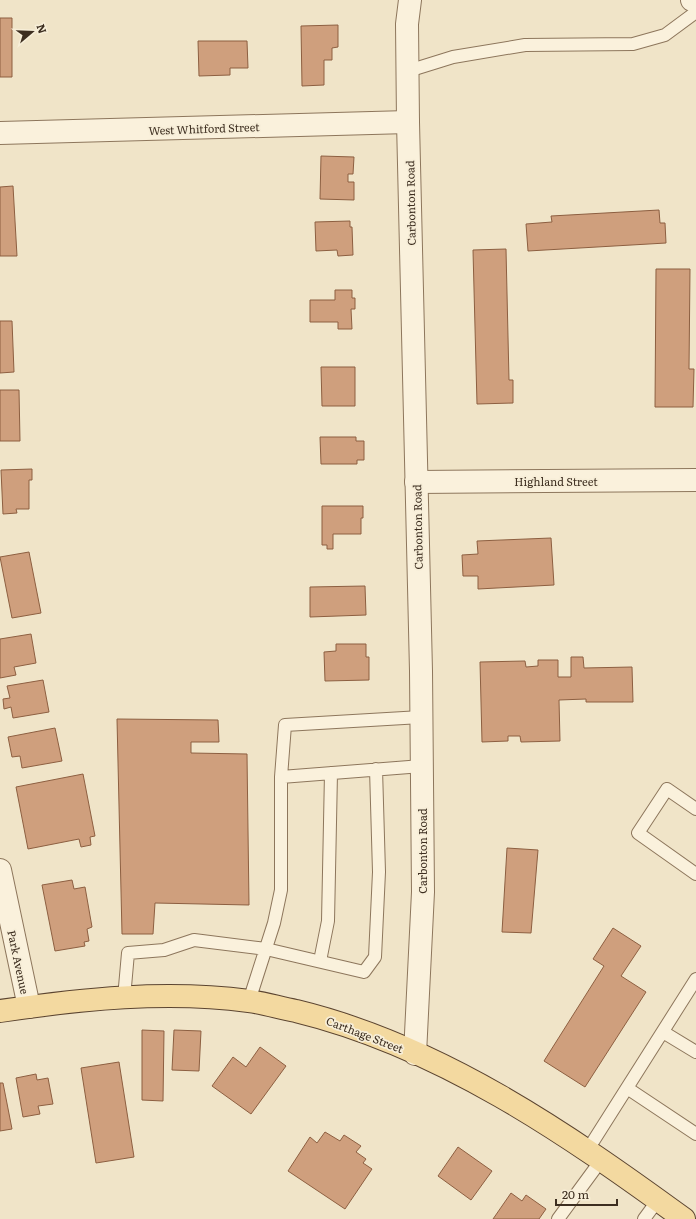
<svg xmlns="http://www.w3.org/2000/svg" width="696" height="1219" viewBox="0 0 696 1219" font-family="Literata,serif">
<rect width="100%" height="100%" fill="#f0e4c8"/>
<path fill="#cf9f7d" stroke="#8d5f41" d="M0,18h12v59h-12z
M338,25v22l-6,1v12h-8v25l-22,1 -1,-60z
M198,41h49l1,27h-18v7l-31,1z
M321,156l33,1 -1,17h-5v8h6v18l-34,-1z
M13,186l4,70h-17v-69z
M659,210l1,13h5l1,20 -138,8 -2,-27 26,-2 -1,-6z
M350,221v6h2l1,28 -15,1 -1,-6 -21,1 -1,-29z
M506,249l3,131h4v23l-36,1 -4,-154z
M656,269h34l-1,100h5l-1,38h-38z
M335,290h17v8h3v11h-4l1,20h-14v-7h-28v-22h25z
M0,321h12l2,51 -14,1z
M321,367h34v39h-33z
M0,390h19l1,51h-20z
M320,437h36v4h8v19h-7v4h-36z
M32,469v11h-3v29h-13l1,4 -14,1 -2,-44z
M322,506h41v12h-2v16h-28v15h-6v-4h-5z
M551,538l3,47 -76,4v-13h-15l-1,-21 16,-1 -1,-13z
M29,552l12,61 -29,5 -12,-61z
M365,586l1,29 -56,2v-30z
M31,634l5,29 -22,4 2,8 -16,3v-39z
M336,644h30v13h3v23l-44,1 -1,-29 12,-1z
M571,657h12l1,11 48,-1 1,35h-47v-3l-27,1 1,41 -39,1 -1,-6h-12v5l-26,1 -2,-80 45,-1 1,6 12,-1v-6h20v17h13z
M43,680l6,32 -36,6 -2,-11 -7,2 -1,-10 7,-1 -3,-12z
M117,719l101,1 1,22h-28v11l56,1 2,151 -94,-2 -2,31h-31z
M55,728l7,33 -40,7 -2,-12 -8,1 -4,-20z
M83,774l12,62 -5,1 1,8 -10,2 -2,-8 -51,10 -12,-62z
M507,848l31,2 -7,83 -29,-1z
M72,880l2,9 11,-2 7,40 -5,2 2,12 -5,1 1,4 -30,5 -13,-66z
M613,928l28,18 -20,30 25,16 -61,95 -41,-26 60,-95 -11,-7z
M142,1030l22,1 -1,70 -21,-1z
M174,1030l27,1 -2,40 -27,-1z
M260,1047l26,19 -35,48 -39,-28 21,-29 13,10z
M119,1062l15,95 -38,6 -15,-95z
M36,1074l1,6 11,-2 5,26 -15,2 2,8 -17,3 -7,-39z
M0,1083h3l9,46 -12,2z
M325,1132l15,9 4,-6 17,11 -5,6 10,7 -3,4 9,6 -27,40 -57,-38 22,-34 7,6z
M458,1147l34,24 -21,29 -33,-24z
M511,1193l11,8 4,-6 20,14 -7,10h-46z"/>
<g fill="none" stroke-linecap="round" stroke-linejoin="round">
<defs>
<path id="service" d="M408,71l45,-14 72,-12 108,-1 32,-9 31,-23
M281,777l141,-11
M696,809l-29,-20 -29,44 58,41
M320,961l8,-40 3,-148
M124,998l4,-45 36,-3 30,-10 72,9 98,23 11,-15 4,-85 -3,-103
M249,1001l25,-78 7,-33v-113l4,-52 136,-8
M663,1032l33,20
M627,1088l69,46
M587,1151l109,-172
M558,1219l44,-60
M644,1219l14,-19"/>
<path id="minor" d="M692,0l4,2
M0,133l408,-11
M416,482l280,-2
M0,870l29,137"/>
<path id="tertiary" d="M410,0l-3,24 1,98 13,549 2,221 -8,162"/>
<path id="primary" d="M0,1011c82,-12 166,-21 249,-10 15,2 31,7 47,10 144,35 270,122 388,208"/>
</defs>
<use href="#service" stroke="#8d765c" stroke-width="14"/>
<use href="#minor" stroke="#8d765c" stroke-width="24"/>
<use href="#tertiary" stroke="#8d765c" stroke-width="24"/>
<use href="#primary" stroke="#5b4430" stroke-width="24"/>
<use href="#service" stroke="#faf1dc" stroke-width="12"/>
<use href="#minor" stroke="#faf1dc" stroke-width="22"/>
<use href="#tertiary" stroke="#faf1dc" stroke-width="22"/>
<use href="#primary" stroke="#f3d9a0" stroke-width="22"/>
</g>
<g text-anchor="middle" dominant-baseline="central" stroke-width="3.5" stroke-linejoin="round" paint-order="stroke">
<g font-size="11" fill="#3d2e20" stroke="#f7eed8">
<text transform="translate(204 128) rotate(-2)">West Whitford Street</text>
<text transform="translate(410 203) rotate(-91)">Carbonton Road</text>
<text x="556" y="481">Highland Street</text>
<text transform="translate(417 527) rotate(-91)">Carbonton Road</text>
<text transform="translate(422 851) rotate(-90)">Carbonton Road</text>
<text transform="translate(19 962) rotate(78)">Park Avenue</text>
<text transform="translate(365 1034) rotate(21)">Carthage Street</text>
</g>
</g>
<g transform="translate(32 32) rotate(71)" stroke="#f7eed8" stroke-width="3" paint-order="stroke">
<path d="M0-3L7 15L0 10L-7 15Z" fill="#3d2e20"/>
<text y="-6" font-size="11" font-weight="bold" text-anchor="middle" fill="#3d2e20">N</text>
</g>
<path d="M556 1199v6h61v-6" fill="none" stroke="#3d2e20" stroke-width="2"/>
<text x="562" y="1199" font-size="12" fill="#3d2e20" stroke="#f7eed8" stroke-width="3" paint-order="stroke">20 m</text>
</svg>
